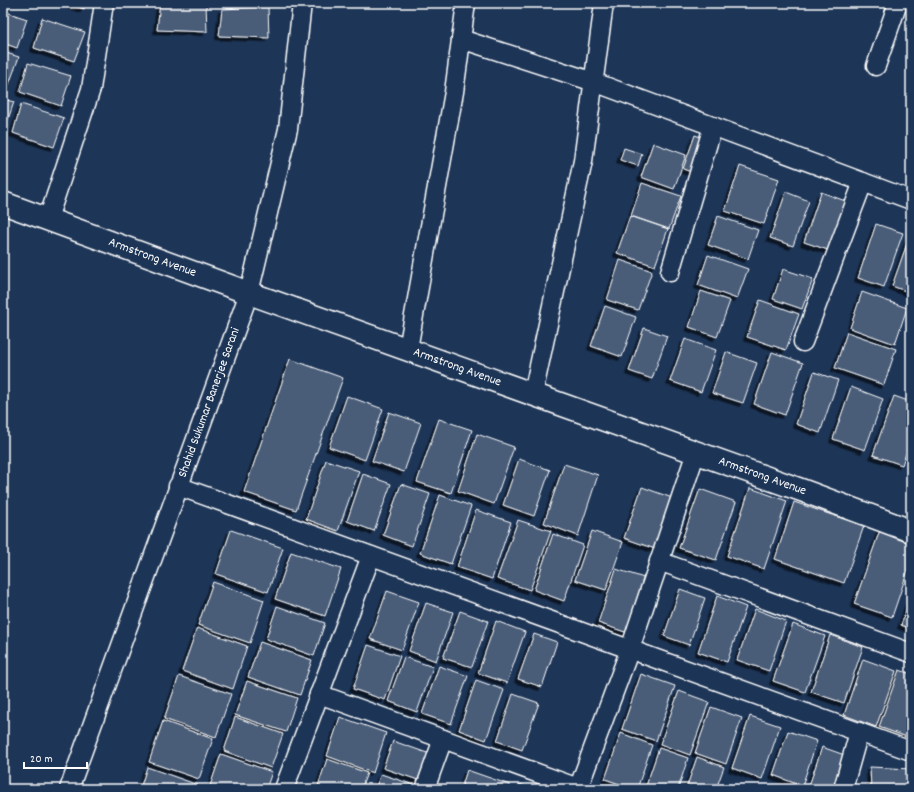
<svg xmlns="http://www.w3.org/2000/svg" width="914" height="792" viewBox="0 0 914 792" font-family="Dekko,sans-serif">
<defs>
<filter id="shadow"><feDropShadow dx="-3.5" dy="3.5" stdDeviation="0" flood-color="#0009"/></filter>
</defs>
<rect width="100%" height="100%" fill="#1d3557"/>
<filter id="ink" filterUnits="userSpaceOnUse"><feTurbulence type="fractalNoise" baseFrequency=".025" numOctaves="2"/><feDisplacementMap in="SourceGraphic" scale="8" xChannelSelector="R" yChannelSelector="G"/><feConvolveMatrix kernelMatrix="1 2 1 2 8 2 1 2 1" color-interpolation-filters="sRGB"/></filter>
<g filter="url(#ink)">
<path fill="#4a5d79" stroke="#fff" filter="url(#shadow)" d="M66,3h20l-2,6z
M160,3h46l1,29 -50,-2z
M268,7l1,31 -50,-2 3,-27z
M3,11l24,8 -10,29 -14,-5z
M42,18l43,14 -11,29 -40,-13z
M3,52l16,5 -11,30 -5,-2z
M28,63l43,13 -10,30 -41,-14z
M3,99l11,3 -10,29h-1z
M21,104l43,14 -10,29 -41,-14z
M695,135l14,5 -12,34 -14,-5z
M653,143l33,12 -12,34 -33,-12z
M624,148l18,6 -4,12 -18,-6z
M740,166l39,13 -15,45 -39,-13z
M642,183l39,13 -12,33 -38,-13z
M786,192l23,9 -16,45 -23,-8z
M821,192l27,10 -17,49 -27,-9z
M630,216l38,13 -13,37 -38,-13z
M718,216l40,14 -10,29 -40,-14z
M876,224l27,9 -19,54 -26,-9z
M910,235h1v58l-19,-7z
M708,255l40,14 -11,30 -39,-14z
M620,260l32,11 -14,39 -31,-10z
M783,269l30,10 -11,30 -29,-10z
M701,291l29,10 -13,36 -28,-10z
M862,292l45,16 -12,36 -45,-16z
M760,300l39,14 -13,36 -39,-13z
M605,306l31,11 -14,40 -31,-11z
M644,328l23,8 -15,43 -23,-8z
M847,332l49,17 -12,36 -49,-17z
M685,339l31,11 -15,42 -31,-11z
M726,352l31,11 -14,40 -31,-10z
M772,352l31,11 -18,52 -31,-11z
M290,359l53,19 -47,132 -52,-18z
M814,372l24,8 -18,53 -24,-9z
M851,387l32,12 -18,51 -32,-11z
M347,396l36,13 -18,51 -36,-13z
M894,396l17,6v37l-9,26 -29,-10z
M389,412l32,11 -17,49 -32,-11z
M439,419l33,11 -21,63 -34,-11z
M477,434l37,13 -20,57 -36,-13z
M519,459l31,11 -16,46 -31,-11z
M326,460l33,11 -21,60 -32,-12z
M564,464l34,11 -20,61 -34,-13z
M363,474l28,10 -17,47 -27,-10z
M401,484l29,10 -18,52 -29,-11z
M642,487l33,12 -17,51 -34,-12z
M750,488l37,13 -23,68 -37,-13z
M700,489l36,13 -20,58 -37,-12z
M440,495l31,11 -20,58 -31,-11z
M794,502l70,24 -20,57 -69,-24z
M476,510l35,12 -19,57 -35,-12z
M518,520l33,11 -21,59 -33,-11z
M881,527l30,10v24l-19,56 -38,-13z
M231,530l52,18 -15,44 -52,-18z
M592,531l31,11 -17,48 -31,-10z
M553,534l30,11 -19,56 -30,-11z
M291,552l50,17 -16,47 -50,-17z
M616,569l31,10 -19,54 -30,-10z
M213,582l51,18 -14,43 -52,-18z
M680,589l25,9 -16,47 -25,-9z
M387,591l32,11 -17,48 -32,-11z
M911,595v34l-10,-4z
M717,596l29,11 -19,55 -29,-10z
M426,603l27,9 -17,49 -27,-10z
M277,606l48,17 -11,33 -48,-17z
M755,609l31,12 -17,50 -32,-11z
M460,611l28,10 -16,46 -29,-9z
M496,621l29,11 -18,51 -29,-10z
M793,624l32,12 -20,56 -32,-11z
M197,628l50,18 -14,43 -51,-18z
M534,634l23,8 -15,45 -24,-8z
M830,635l33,12 -19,56 -33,-11z
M260,642l52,18 -12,35 -52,-18z
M368,645l32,11 -15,44 -32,-11z
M404,657l29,10 -16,45 -29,-11z
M863,659l33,12 -20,56 -32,-12z
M439,666l29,10 -17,48 -29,-10z
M899,670l12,4v51l-4,12 -28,-10z
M641,674l34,12 -19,55 -34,-12z
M179,676l52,18 -15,43 -52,-18z
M476,680l28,10 -18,50 -27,-10z
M247,681l50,17 -11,34 -51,-17z
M679,691l30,11 -19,53 -30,-11z
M513,694l26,9 -17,47 -25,-9z
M711,707l31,11 -16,46 -31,-11z
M750,716l30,10 -18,53 -30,-11z
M235,717l48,17 -12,34 -47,-17z
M340,717l46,16 -13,40 -46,-17z
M163,721l50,18 -14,40 -50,-17z
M788,731l29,10 -15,45 -29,-11z
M621,733l31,12 -15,44h-3l-29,-10z
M393,741l37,13 -9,27 -38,-13z
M822,747l28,10 -11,32h-31z
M659,748l29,10 -10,31h-33z
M221,754l51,18 -6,17h-57z
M697,757l27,10 -8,22h-30z
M327,759l40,14 -6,16h-34l-9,-3z
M147,767l51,18 -1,4h-57z
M870,767l41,2v20h-40z
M467,770l43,15 -1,4h-48z
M381,774l39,13 -1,2h-44z
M520,784l13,5h-15z"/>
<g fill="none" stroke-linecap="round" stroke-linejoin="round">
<defs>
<g id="minor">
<path d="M461,39l133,43 317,118"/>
<path d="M876,66l22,-63"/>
<path d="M48,219l43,-130 13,-86"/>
<path d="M670,272l43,-146"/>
<path d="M803,342l60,-160"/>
<path d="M408,349l46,-257 12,-89"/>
<path d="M533,394l50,-233 21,-158"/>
<path d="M178,486l733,265"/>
<path d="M659,561l252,92"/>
<path d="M319,694l262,95"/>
<path id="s1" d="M69,789l180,-496 39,-164 14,-126"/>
<path d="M284,789l87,-233"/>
<path d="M425,789l18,-50"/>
<path d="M578,789l52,-140 66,-197"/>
<path d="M843,789l16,-57"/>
</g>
<g id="tertiary">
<path id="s2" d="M3,203l246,90 555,198 107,40"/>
</g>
</defs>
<use href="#minor" stroke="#fff" stroke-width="21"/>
<use href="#tertiary" stroke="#fff" stroke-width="25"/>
<use href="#minor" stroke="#1d3557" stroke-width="18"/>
<use href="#tertiary" stroke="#1d3557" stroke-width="22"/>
</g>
</g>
<g text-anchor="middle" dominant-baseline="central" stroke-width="3" stroke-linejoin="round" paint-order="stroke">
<g font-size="13" fill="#fff" stroke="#1d3557">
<text stroke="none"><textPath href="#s2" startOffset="159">Armstrong Avenue</textPath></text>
<text stroke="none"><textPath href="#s2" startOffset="483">Armstrong Avenue</textPath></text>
<text stroke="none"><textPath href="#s1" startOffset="411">Shahid Sukumar Banerjee Sarani</textPath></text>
<text stroke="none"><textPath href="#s2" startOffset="807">Armstrong Avenue</textPath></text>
</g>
</g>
<rect width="914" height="792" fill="none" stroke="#1d3557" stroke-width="16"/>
<rect x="8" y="8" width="898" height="776" fill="none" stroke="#fff" stroke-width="1.5" filter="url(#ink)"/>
<path d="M24 762v6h63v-6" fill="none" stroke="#ffffff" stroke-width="2"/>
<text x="30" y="762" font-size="12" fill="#ffffff" stroke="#1d3557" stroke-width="3" paint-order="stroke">20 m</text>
</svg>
